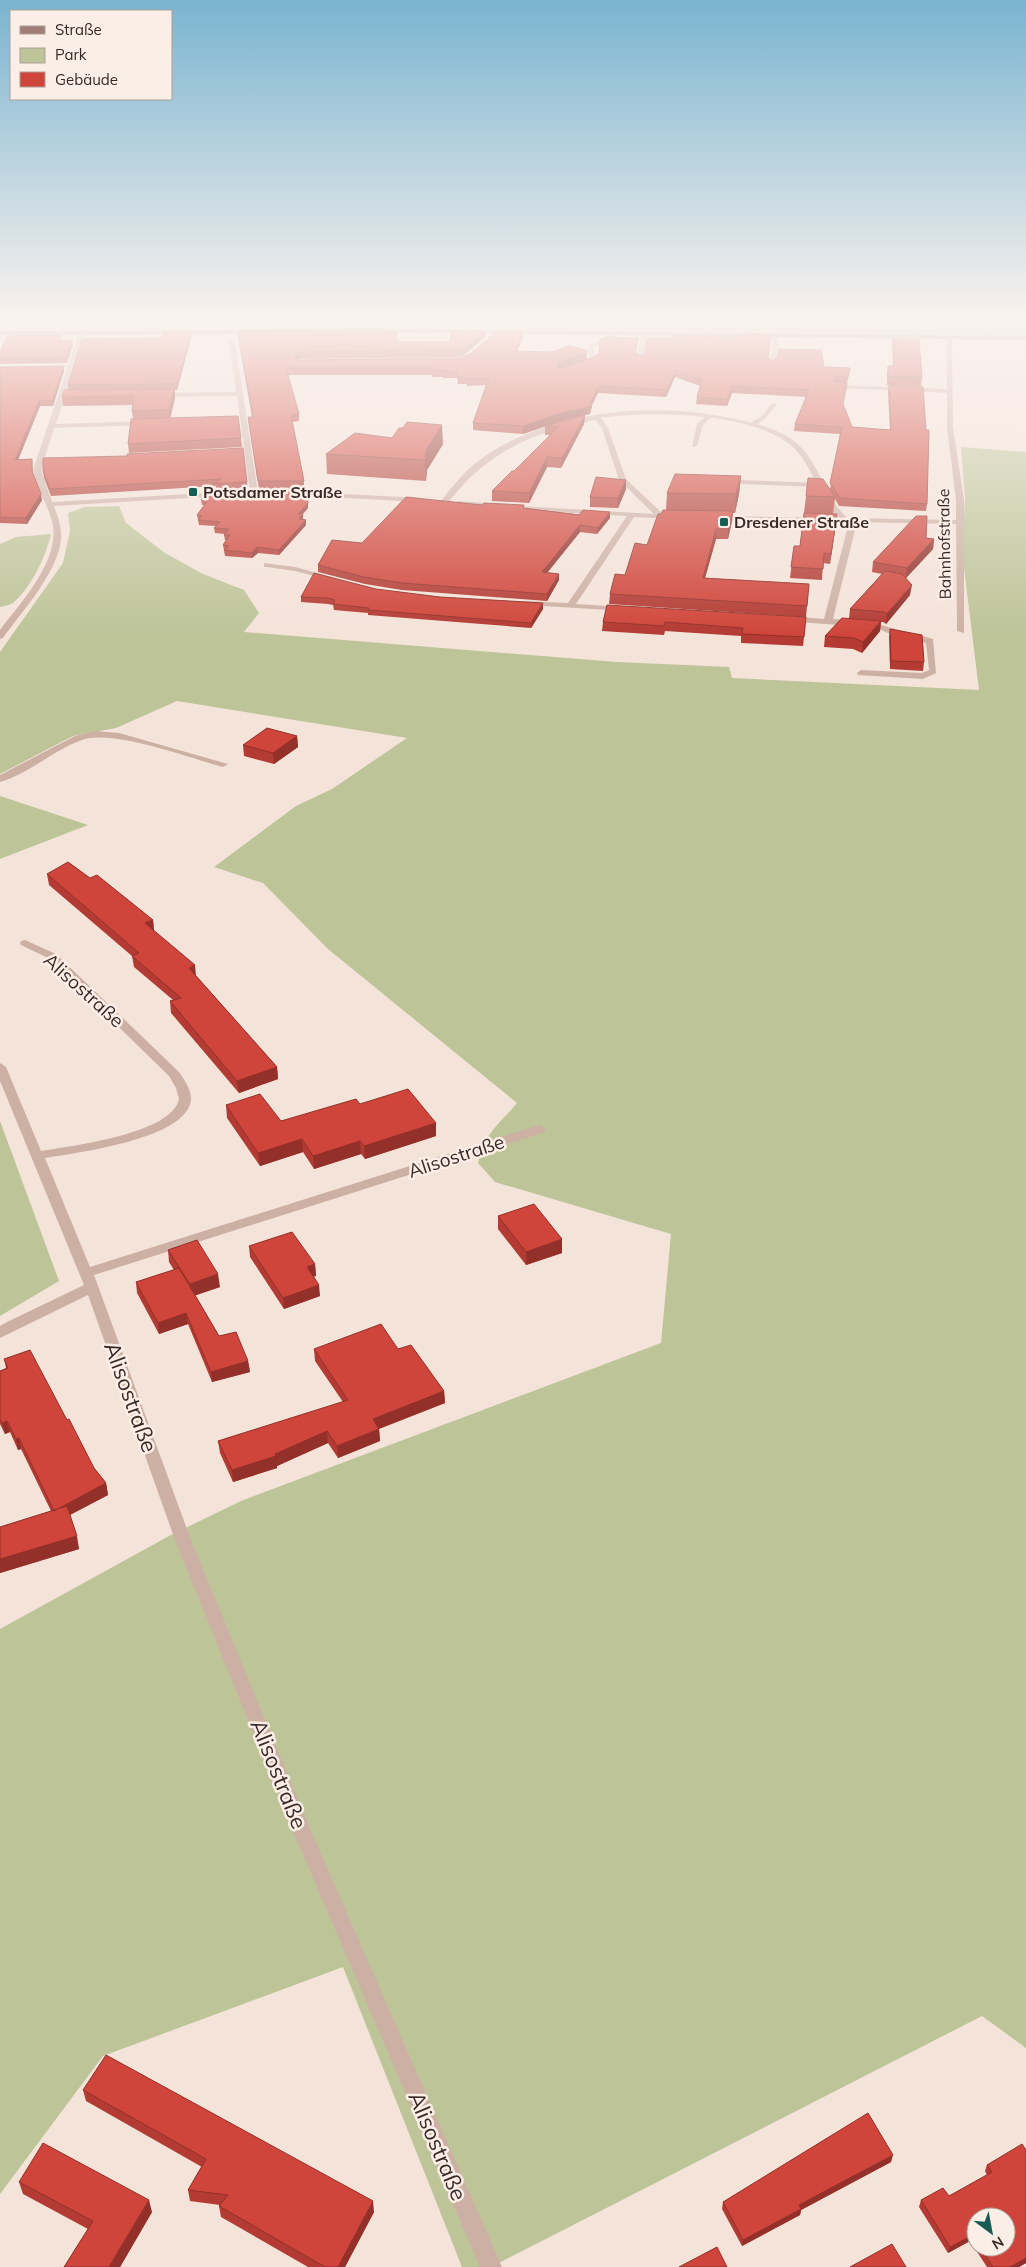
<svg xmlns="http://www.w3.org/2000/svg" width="1026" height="2267" viewBox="0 0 1026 2267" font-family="Mulish,sans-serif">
<rect width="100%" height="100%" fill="#f4e3d9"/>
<path fill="#bdc498" d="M0,317h76l-8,12 -50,1z
M89,317h937v18l-657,-7 -276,1 -8,-4z
M961,447l65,5v1596l-44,-32 -491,251h-29l-119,-300 -240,89 -103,138v-565l169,-93 72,-35 420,-158 10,-109 -176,-52 -17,-19c8,-32 20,-37 39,-60l-189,-154 -65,-66 -49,-16 82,-61 36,-17 75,-51 -230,-37 -61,27 -43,8 -73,38v-122l63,-89 7,-32 -2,-18 17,-6 34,-1 7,17 39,30 38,21 41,16 15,23 -15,19 373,30 112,5 3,11 247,12 -17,-138 3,-53z
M51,534c-5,22 -19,52 -37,68 -3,3 -10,4 -14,5v-63l16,-7z
M0,796l88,29 -88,34z
M0,1121l59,160 -59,35z"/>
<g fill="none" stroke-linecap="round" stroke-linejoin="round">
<path fill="#cdb0a4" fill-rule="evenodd" d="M81,317h6l-3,5 1,11 -3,2 -3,-2 -1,-11z
M617,332l5,1 -28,14 1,12 -14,8h-4v-2l13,-8 -3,-6 2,-6z
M644,332l3,2 -4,25 -3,2 -3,-2 4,-25z
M775,333l3,2 1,11 -4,18 -3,2 -3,-2 4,-18 -1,-11z
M837,385l113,4 3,2 -3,2 -115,-5z
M772,403l5,1c-7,9 -16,23 -28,22v-2l13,-8z
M707,415l5,1 -9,9 -6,21 -5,1 5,-23z
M739,480l80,3 4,2 -4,2 -77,-3 -4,-2z
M877,624l56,15 3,34 -13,6 -65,-4 -1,-2 4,-3 61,3 7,-3 -3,-27 -38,-10 -11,-5z
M96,731l23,2 109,31 -5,3c-34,-9 -110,-38 -141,-27 -29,10 -53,34 -82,42v-7l75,-39z"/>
<path fill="#cdb0a4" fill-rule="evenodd" d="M82,331l3,2 -29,91 92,-3 3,2 -3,2 -94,3 -13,42 11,32 171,-10 4,2 -4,2 -169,10c4,11 8,22 7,34 -4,34 -39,71 -58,98l-3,1v-9c21,-28 62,-71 52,-109 -5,-18 -16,-33 -19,-51l46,-137z
M947,337l5,1 1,89 11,73v133l-7,-2 -1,-107 -105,-2 4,8 -22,89 20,1 4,3 -4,3 -68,-5v-4l3,-1 36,3 23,-89 -5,-8 -128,-2 -1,-2 4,-2 121,2c-19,-20 -24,-48 -42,-68 -35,-38 -147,-40 -195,-32l7,10 18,51 37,35 15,3 -4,2 -40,-2 -58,87 47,3 4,2 -1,2 -100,-6 -4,-2 4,-2 42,2 59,-87 -105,-6 -4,-2 1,-2 135,8 -35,-34 -17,-52 -7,-8c-60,11 -109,32 -147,83l-7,-2c11,-14 22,-28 36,-39 64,-50 172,-61 248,-45 22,4 46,9 65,21 28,18 33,57 57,80l109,2v-20l-9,-73z
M232,340l3,2 23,151 -4,2 -4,-2 -13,-97 -78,1 -3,-2 3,-2 77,-1 -7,-50z
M287,491l133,7 4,2 -4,2 -130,-7h-3z
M457,501l42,3 4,2 -4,2 -39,-3 -4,-2z
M264,563l31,4 40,11 -4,2 -36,-9 -28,-4h-3z
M25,940l31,14 122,117c6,8 13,18 13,28 -2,40 -116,54 -146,59l45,109 446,-141 4,-1 6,4 -2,3 -450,143 97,265 119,289 192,438h-22l-188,-438 -117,-289 -87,-245 -88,43v-12l7,-4 77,-37 -84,-204v-18l6,4 35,84c30,-5 131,-17 138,-52l-3,-11 -7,-12 -121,-118 -27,-13 -1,-2 1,-2z"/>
<path fill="#a17e75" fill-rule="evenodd" d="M371,329l655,7v4l-657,-8z
M0,331l254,-1 3,2 -3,2 -254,1z"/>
</g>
<path fill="#b33b33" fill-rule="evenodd" d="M237,330l149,2 12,7 -1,3h53l35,-11v6l-21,18 -6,2 -159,2 -1,1 161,-2 64,-21 -6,14 70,8 -11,4 61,-19 -1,8 5,4 32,-18 68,-1 1,-4 29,1 -3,23 4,4 52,6 26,1 -7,37 9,22 38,3 -2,-38 1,-7 38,119 -1,7 -87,-5 -4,-7 -2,15h4l-1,10 -6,40 -7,-1 -1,17 -32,-2 4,-32h6l6,-50 24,-7 10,-55 -46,-3 1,-7 11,-27 -74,-4 -5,13 -31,-2 1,-7 3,-11 -25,-9 -9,20 -68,-4 -6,12 -1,5 -1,4 -5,1 -1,9 -23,44 -14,-1 -18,36 -37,-2v-10l22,-20 36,-36h-5v-9l-22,8 -50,-4v-7l13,-38 -19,1v-2h-9l-1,-6h-14v-1h-11v-2h-144l11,39v7l-7,1 12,59v7l-45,1 -10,-65 -1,-7h4zM581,416l-33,9 16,-5z
M191,332v6l-14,52h-2v8l-5,20 71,20 1,9 -113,6 -1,-9 5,-25 -1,-8 1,-6 -70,1 -1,-9 6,-7v-5z
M893,339l29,38 -1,9 -34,-1v-10l1,-9h5l-1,-19z
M62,340v1l10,-1 1,5 -6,18 -67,1v-12z
M0,367l64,4 -11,35h-13l-22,54 14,-1 1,15 9,26 -15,24 -27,-1z
M392,438l51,6 -16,26 -1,11 -99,-7 -1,-20z
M127,456l120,26 1,7 -32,2v-5l-165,10 -7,-18 -1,-7z
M741,476l-2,18 -4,19h-2l-1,8 -4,18h-12l-11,39 104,6 -3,33 -197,-13 1,-10 37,-49 14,-31 5,-4 1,-17z
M626,489l-8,19 -28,-1v-10z
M201,500l107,8 -5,6v5l3,1v5l-27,30 -21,-2 -6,5 -27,-2 -2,-11 3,-5h-1l-1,-5 1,-1 -10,-1 -1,-5 2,-2 -17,-1 -2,-10 8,-10h-3z
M482,505l42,3 86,10 -13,16 -17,-2 -33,41 12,1v6l-12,21 -145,-11 -37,-6 -47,-12v-7l44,-22z
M926,538l8,1 -1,10 -27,29 4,17 -24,29 -3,-2h-2l-1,9 -18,22 -9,-4 -29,-2 1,-11 24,-18 1,-9 32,-35 -10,-2 1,-10z
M376,589l64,8 103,6v6l-12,19 -163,-13v-2l-34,-3 -1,-5 -5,-1 -27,-2v-5z
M607,605l197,32 -1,9 -62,-3v-7l-76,-5 -1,4 -62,-4 1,-9z
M890,629l34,33 -1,9 -33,-2 -1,-32z
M297,736l1,11 -24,17 -30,-8 -1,-11z
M47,874l43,4 63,42 1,11 42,45 81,91 1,12 -39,14 -68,-80 -1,-12 3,-1 -39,-33 -2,-11 -83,-71z
M360,1104l76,19v13l-71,23 -4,-5 -47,15 -11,-17 -43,14 -33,-48 -1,-13 55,16z
M498,1216l64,37 -36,12 -28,-36z
M249,1246l66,18 1,12h-2l6,20 -36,13 -34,-52z
M168,1250l52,37 -25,8 24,41 29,25 2,11 -38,10 -24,-58 -29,10 -22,-41 -1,-11 38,-12 -5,-8z
M314,1349h84l46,42 1,12 -66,26 1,12 -42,17 -10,-15 -51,23v2l-44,14 -13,-29 -2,-12 125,-39 -28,-41z
M4,1359l63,61 27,48 12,15 2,12 -38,20 9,34 -79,24v-46l51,-16 -30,-62 -3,1 -8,-18 -5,2 -5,-10v-53l6,-3z
M83,2090l291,122 -29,55h-37l-87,-50 -2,-11 1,-1 -30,-4 -2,-11 14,-23 -116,-66z
M1026,2150v113l-7,4h-32l-17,-26 -22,12 -29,-46 2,-7 28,-4 38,-21 -2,-4 2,-6zM976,2217l30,30h-30z
M891,2162l-90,48 -1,5 -58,31 -20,-37 1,-7z
M19,2182l133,30 -32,55h-56l24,-38 -65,-35z"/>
<path fill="#923029" d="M485,331v6l-21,18 -6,2v-7z
M523,331v6l-8,20v-6z
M191,332v6l-14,52v-6z
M72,340l1,5 -6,18 -1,-5z
M299,352v7l-5,5v-7z
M587,352v7l-29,11 -1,-3 1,-4z
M64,366v5l-11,35 -1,-5z
M676,370l-1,7 -9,20 1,-7z
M599,386l-1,7 -6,12 -1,5 -1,4 -5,1 -1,9 -23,44 1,-10 22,-43 -20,5 -41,14v-8l67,-24z
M732,386v7l-5,13v-7z
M174,389l1,9 -5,21 -1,-9z
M39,401l1,5 -24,59 -1,-5z
M442,425l1,19 -16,26 -1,11 -1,-21 1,-10z
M547,457v10l-18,36v-10z
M741,476l-2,18 -4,19 1,-19z
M626,480v9l-8,19v-10z
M41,494l1,6 -15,24 -1,-6z
M308,503v5l-10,11v-5z
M733,511l-1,10 -4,18v-10z
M610,512v6l-13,16 1,-6z
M303,514v5h-4z
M837,514l-1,10 -6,40 1,-10z
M306,520v5l-27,30v-5z
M580,525v7l-38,47v-7z
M716,529v10l-14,49 1,-10z
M934,539l-1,10 -27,29 1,-10z
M257,547l1,6 -6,5v-5z
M559,574v6l-12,21v-7z
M912,585l-2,10 -24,29 1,-10z
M543,603v6l-12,19v-5z
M881,621l-1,10 -18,22 1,-11z
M297,736l1,11 -24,17 -1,-11z
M153,920l1,11 -9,-8z
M195,965l1,12 -7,-9z
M277,1067l1,12 -39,14 -2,-12z
M436,1123v13l-71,23 -1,-13z
M302,1139l1,13 -43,14 -2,-13z
M360,1141l1,13 -47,15 -1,-13z
M562,1239v14l-36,12v-13z
M315,1264l1,12 -8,2 -1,-11z
M218,1274l2,13 -29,10 -1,-13z
M319,1285l1,11 -36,13 -1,-11z
M186,1313l2,11 -29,10 -1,-11z
M248,1361l2,11 -38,10 -1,-10z
M444,1391l1,12 -72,28v-12z
M7,1421l3,11 -5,2 -3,-11z
M379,1429l1,12 -42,17 -1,-12z
M327,1431l1,12 -51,23v2l-44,14 -1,-12 43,-16z
M19,1438l2,11 -3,1 -2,-11z
M106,1483l2,12 -52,27 -2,-11z
M77,1536l2,13 -79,24v-14z
M893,2155l-2,7 -90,48 -1,5 -58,31 1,-6 56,-35z
M149,2200l3,12 -32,55h-11z
M373,2201l1,11 -29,55h-7z
M973,2235l-3,6 -22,12 2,-6z
M1026,2258v5l-7,4h-9z"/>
<path fill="#d0453b" stroke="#923029" d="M386,329v3h11l-1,10h54l1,-12 34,1 -21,18 -6,1 -159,2 -5,5 5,3 160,-2 11,-4 27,-23h26l-8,20 37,1 17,-6 17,4 1,2 -29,11 -1,4 3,2 34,-12 5,-4 1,-13 5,-3 33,1 -3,14 6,4 4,-3 2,-15h26v-2l69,1v-4l29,1 -3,23 4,4 5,-3 2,-9 42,1 3,17 26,1 -2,9 -10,-1 -4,5 13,2 -4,21 9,23 39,3 -2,-45 34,2 3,43h3l-2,74 -87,-6 -10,-15 12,-56 -47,-3 14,-34 -77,-4 -5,13 -30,-2 5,-17 -26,-10 -9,20 -68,-4 -9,16 2,1 -2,4 -26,5 -41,14 -50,-3 16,-45 -22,1 -1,-2h-8l-1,-5 -15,-1 1,-1h-11v-2h-146l13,46 -8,1 13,66h-46l-10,-64h5l-16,-87z
M164,332h27l-14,52 -109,1 14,-46 79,-1z
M61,335l-2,6 13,-1 -6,18 -66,1v-7l7,-16z
M893,339l26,1 3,37 -34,-1v-10h6z
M64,366l-12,35h-13l-24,59 17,-1v12l9,23 -15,24 -26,-1v-150z
M174,389l-5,21 -37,1 2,-15 -72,1 2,-7z
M585,415l-23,43 -15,-1 -18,36 -37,-2 20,-20h2l44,-44 -13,-1z
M238,416l3,22 -113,6 3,-25z
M407,422l35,3 -16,25 -1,10 -99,-6 29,-21 37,5 7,-10h4z
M243,448l4,34 -32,2 6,-5 -171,10 -7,-18v-13l84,-2v-2z
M675,474l66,2 -5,18 -69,-1z
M596,477l30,3 -8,18 -28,-1z
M808,478l15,1 12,18 -29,-1z
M301,491h5l2,12 -10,11h5l-4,5 7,1 -27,30 -22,-3 -5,6 -28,-3 5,-4 -6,-1 7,-10h-6l5,-6 -15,-1 6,-6 -22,-2 4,-4 -5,-1 11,-15h-7l7,-6z
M406,497l76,8 2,-2 40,2 -1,3 56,7 4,-5 27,2 -12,16 -18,-3 -38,47 17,2 -12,20 -145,-11 -38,-6 -46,-12 14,-25 30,3z
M663,510l70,1 -5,18h-12l-13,49 106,6 -2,22 -197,-12 5,-20 10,1 10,-32 12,2 11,-31h3z
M804,513l33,1 -6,40 -7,-1 -1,16 -32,-2 3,-21h6z
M916,516h11l-1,22 8,1 -27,29 -34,-6z
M885,571l17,3 10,11 -25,29 -3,-2 -34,-3z
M314,573l62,16 64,8 103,6 -12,20 -163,-13 1,-2 -36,-4 2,-4 -7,-2 -27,-1z
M607,605l199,12 -2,20 -62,-3 1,-6 -78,-6 -1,4 -61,-4z
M842,618l39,3 -18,21 -9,-4 -29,-2z
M890,629l32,6 2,27 -33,-1z
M267,728l30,8 -24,17 -30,-8z
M68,862l22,16 7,-3 56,45 -8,3 50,42 -6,3 88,99 -40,14 -67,-80 11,-3 -49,-42 7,-3 -92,-79z
M408,1089l28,34 -72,23 -4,-5 -47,15 -11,-17 -44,14 -32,-48 34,-11 21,27 75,-22 4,5z
M534,1204l28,35 -36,13 -28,-36z
M292,1232l23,32 -8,3 12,18 -36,13 -34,-52z
M197,1240l21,34 -28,10 -22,-34z
M179,1268l40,68 17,-4 12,29 -37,11 -25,-59 -28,10 -22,-41z
M381,1324l17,25 13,-4 33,46 -71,28 6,10 -42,17 -10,-15 -52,23 1,2 -44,14 -14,-29 130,-41 -34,-51z
M30,1350l37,70 2,-1 25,49 12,15 -52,28 -35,-73 -3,1 -9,-18 -5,2 -2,-4v-48l8,-3 -4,-9z
M67,1506l10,30 -77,23v-32z
M106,2055l267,146 -35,66h-13l-106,-61 9,-11 -40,-5 18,-31 -123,-69z
M868,2113l25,42 -94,50 2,4 -58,31 -20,-38z
M43,2143l106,57 -40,67h-45l29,-46 -74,-39z
M1022,2144l4,6v108l-16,9h-17l-13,-20h26v-30h-30v23l-3,-5 -23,12 -29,-47 22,-12 6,8 43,-24 -5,-7z
M892,2244l14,23h-56z
M717,2247l10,20h-48z"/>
<linearGradient id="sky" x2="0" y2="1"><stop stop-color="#7ab4d0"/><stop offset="0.5" stop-color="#faf2ee"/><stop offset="1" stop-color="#faf2ee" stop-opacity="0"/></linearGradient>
<rect width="1026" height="635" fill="url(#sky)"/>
<g fill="#185d55" stroke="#fbeee6" stroke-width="2">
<rect x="188" y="487" width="10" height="10" rx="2.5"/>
<rect x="719" y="517" width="10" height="10" rx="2.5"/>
</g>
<g text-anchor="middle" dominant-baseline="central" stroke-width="5" stroke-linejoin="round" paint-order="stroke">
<g font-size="16" font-weight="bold" fill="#382926" stroke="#fbeee6" text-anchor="start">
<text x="203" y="492">Potsdamer Straße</text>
<text x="734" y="522">Dresdener Straße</text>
</g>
<g font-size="16" fill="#382926" stroke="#fbeee6">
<text transform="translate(944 544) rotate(-91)">Bahnhofstraße</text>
</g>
<g font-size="19" fill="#382926" stroke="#fbeee6">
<text transform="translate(84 990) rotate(42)">Alisostraße</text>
<text transform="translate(456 1156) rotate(-18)">Alisostraße</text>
</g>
<g font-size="22" fill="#382926" stroke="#fbeee6">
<text transform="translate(131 1397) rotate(70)">Alisostraße</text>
<text transform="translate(279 1774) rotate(68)">Alisostraße</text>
<text transform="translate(438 2146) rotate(67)">Alisostraße</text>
</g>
</g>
<rect x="10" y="10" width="162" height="90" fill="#fbeee6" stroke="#ad9f99"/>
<rect x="20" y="26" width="25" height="8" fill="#a17e75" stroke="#ad9f99"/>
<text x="55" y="35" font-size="15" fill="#382926">Straße</text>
<rect x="20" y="48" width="25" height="15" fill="#bdc498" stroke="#ad9f99"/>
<text x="55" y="60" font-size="15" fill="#382926">Park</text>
<rect x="20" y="72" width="25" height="15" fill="#d0453b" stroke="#ad9f99"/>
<text x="55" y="85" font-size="15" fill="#382926">Gebäude</text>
<g transform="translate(991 2232) rotate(148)"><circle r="24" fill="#fbeee6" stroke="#ad9f99"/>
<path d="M0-4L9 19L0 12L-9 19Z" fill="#185d55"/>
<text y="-8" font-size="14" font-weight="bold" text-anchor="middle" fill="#382926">N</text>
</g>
</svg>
